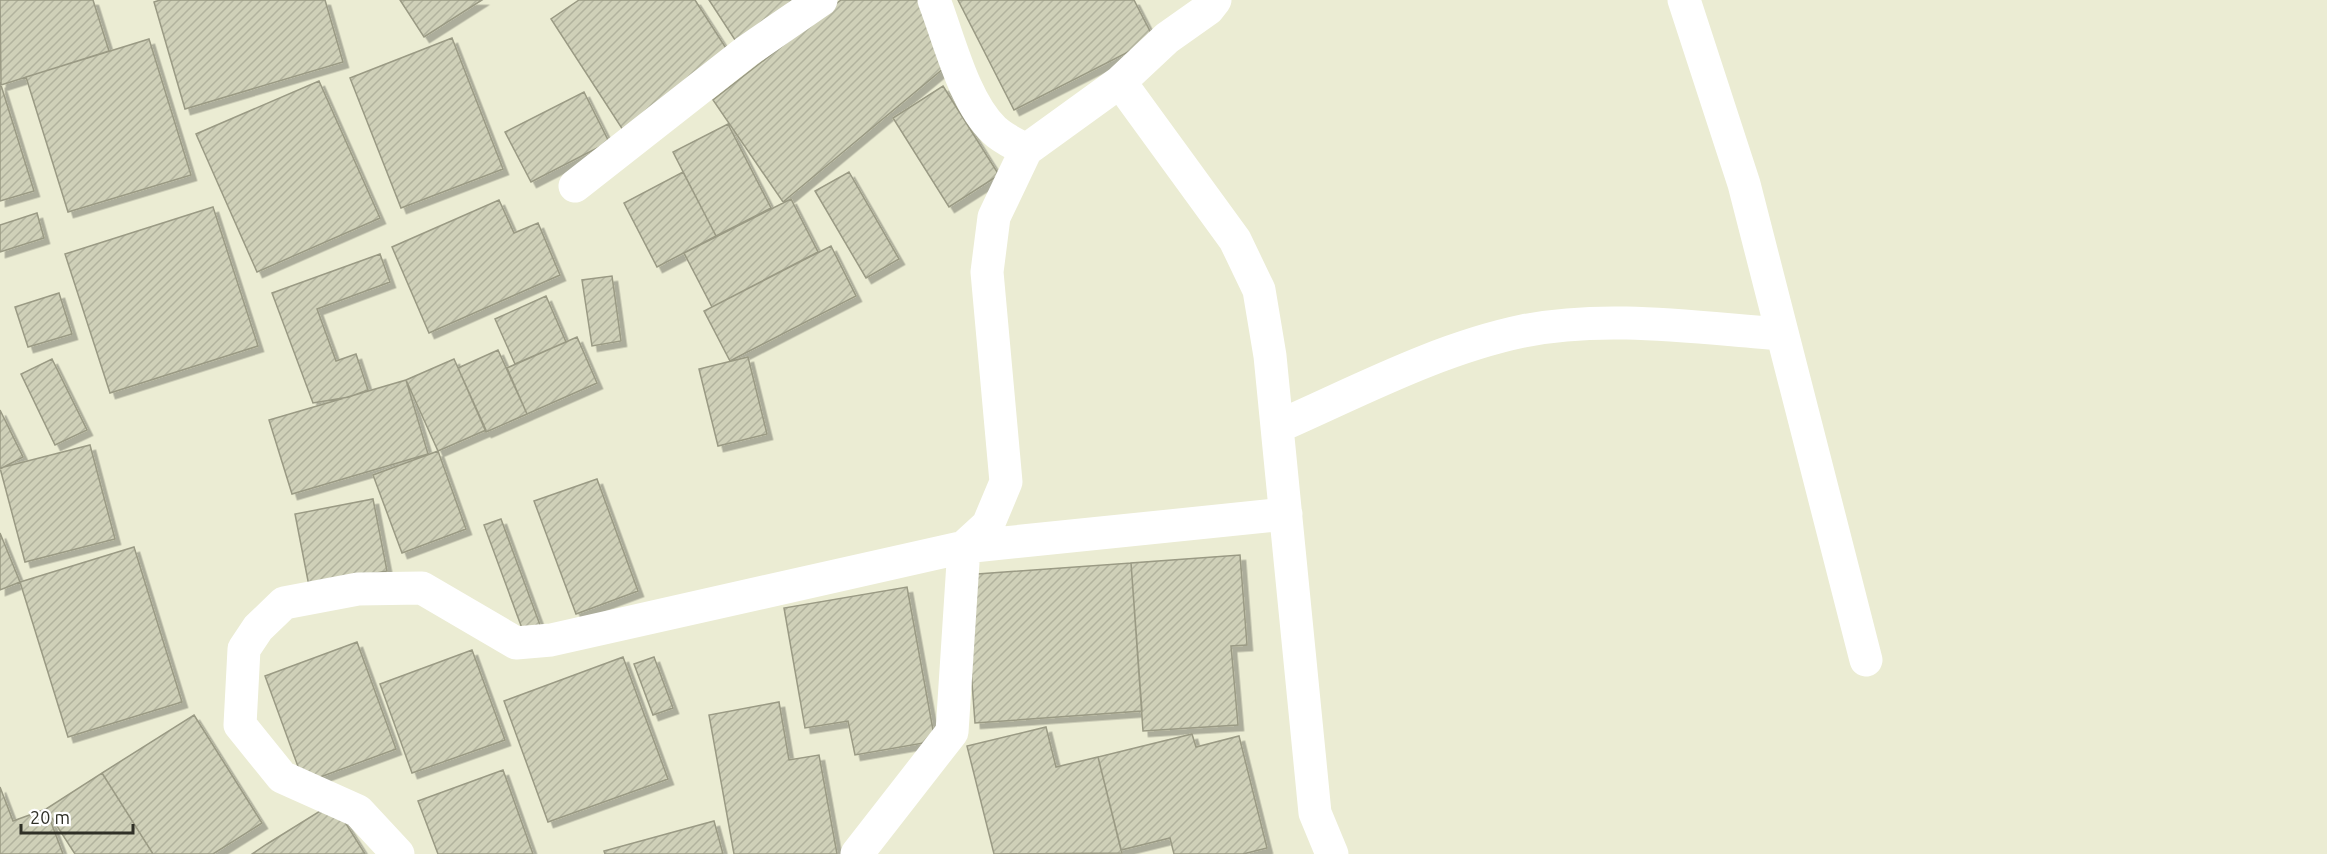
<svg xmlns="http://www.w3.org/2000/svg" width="2327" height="854" viewBox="0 0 2327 854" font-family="Ubuntu,sans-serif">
<defs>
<pattern id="building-hatch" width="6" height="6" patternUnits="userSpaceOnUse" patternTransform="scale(1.5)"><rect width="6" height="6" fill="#cfd0b8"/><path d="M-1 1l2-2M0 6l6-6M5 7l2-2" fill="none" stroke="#b2b39e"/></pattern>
<filter id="shadow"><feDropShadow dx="5.5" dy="5.5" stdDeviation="0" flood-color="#0004"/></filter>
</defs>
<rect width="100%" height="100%" fill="#ebecd3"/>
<path fill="url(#building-hatch)" stroke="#9a9a84" stroke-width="1.5" filter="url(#shadow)" d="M0,0h93l16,51 -108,34z
M160,0h165l18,62 -158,47 -31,-107z
M400,0h82l-58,37z
M579,0h116l38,59 -110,71 -72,-111z
M709,0h88l-60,43z
M841,0h84l25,63 -167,139 -70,-102z
M958,0h176l20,39 -140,71z
M452,38l51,131 -102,39 -51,-130z
M149,39l42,136 -123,37 -42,-135z
M319,81l61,137 -123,54 -61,-138z
M0,82l34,109 -34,10z
M943,86l56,89 -50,32 -56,-89z
M584,92l25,50 -78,40 -26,-50z
M728,124l43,84 -55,28 -43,-84z
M683,172l33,64 -59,31 -33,-64z
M849,172l50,87 -33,19 -51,-87z
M791,199l27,53 -106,55 -28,-54z
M499,200l15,33 24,-10 22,52 -131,58 -37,-86z
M213,207l45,139 -148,47 -45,-139z
M37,213l7,25 -44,14v-27z
M831,246l25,50 -126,65 -26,-50z
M380,254l10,28 -73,27 19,52 20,-7 12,36 -19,7 -36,6 -41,-110z
M612,276l9,65 -29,5 -10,-66z
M59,293l13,41 -44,13 -13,-40z
M546,296l20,46 -51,22 -20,-45z
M577,337l20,46 -70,31 -20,-46z
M498,350l29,64 -41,18 -28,-64z
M748,357l19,77 -49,12 -19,-77z
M52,359l35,71 -32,15 -34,-71z
M454,359l32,71 -48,21 -32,-71z
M406,380l22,74 -136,40 -23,-74z
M0,410l23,47 -23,12z
M90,445l25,94 -90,23 -25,-94z
M438,451l28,78 -64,24 -29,-78z
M597,479l41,112 -62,23 -42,-113z
M373,499l14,72 -78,15 -14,-72z
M501,519l39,106 -17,6 -39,-106z
M0,533l20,49 -20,8z
M134,547l48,155 -114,35 -48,-155z
M1240,555l7,90 -16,1 7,79 -95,6 -12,-168z
M1131,563l11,148 -167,12 -11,-148z
M907,587l28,154 -80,14 -7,-34 -43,7 -21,-120z
M357,642l39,107 -92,34 -39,-107z
M472,650l33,90 -93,33 -32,-89z
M623,657l45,122 -120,43 -44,-121z
M654,657l19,51 -20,7 -19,-51z
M779,702l10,58 30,-5 18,99h-103l-25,-139z
M194,715l68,108 -49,31h-60l-51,-81z
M1046,727l10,40 42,-10 24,96 -128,1 -27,-108z
M1192,734l4,13 43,-11 28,112 -24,6h-69l-4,-16 -49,12 -23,-93z
M503,770l30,84h-95l-20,-53z
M102,773l51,81h-78l-29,-45z
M0,787l13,34 33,-12 17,45h-63z
M333,803l32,51h-113l15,-10z
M714,821l9,33h-118l-1,-3z"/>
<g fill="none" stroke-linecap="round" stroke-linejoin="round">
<path stroke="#fff" stroke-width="33" d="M934,0c15,39 30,102 60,130 9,9 22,14 32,20
M1684,0l60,184 122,476
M1120,82l115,158 24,50 11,66 45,457 17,41
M575,186l172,-135 74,-51
M1277,427c80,-35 160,-78 246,-96 83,-17 175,-3 259,3
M398,854l-40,-43 -76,-34 -42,-52 4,-76 14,-21 26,-25 74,-14 64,-1 94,55 35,-3 413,-93 322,-33
M857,854l95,-122 12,-185 24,-22 18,-43 -19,-210 7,-55 32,-67 94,-68 47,-44 41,-29 7,-9"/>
</g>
<path d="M21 824v9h112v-9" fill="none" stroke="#2f2f26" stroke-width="3"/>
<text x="30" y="824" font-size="18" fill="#2f2f26" stroke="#ffffff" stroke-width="4.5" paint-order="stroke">20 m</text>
</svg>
